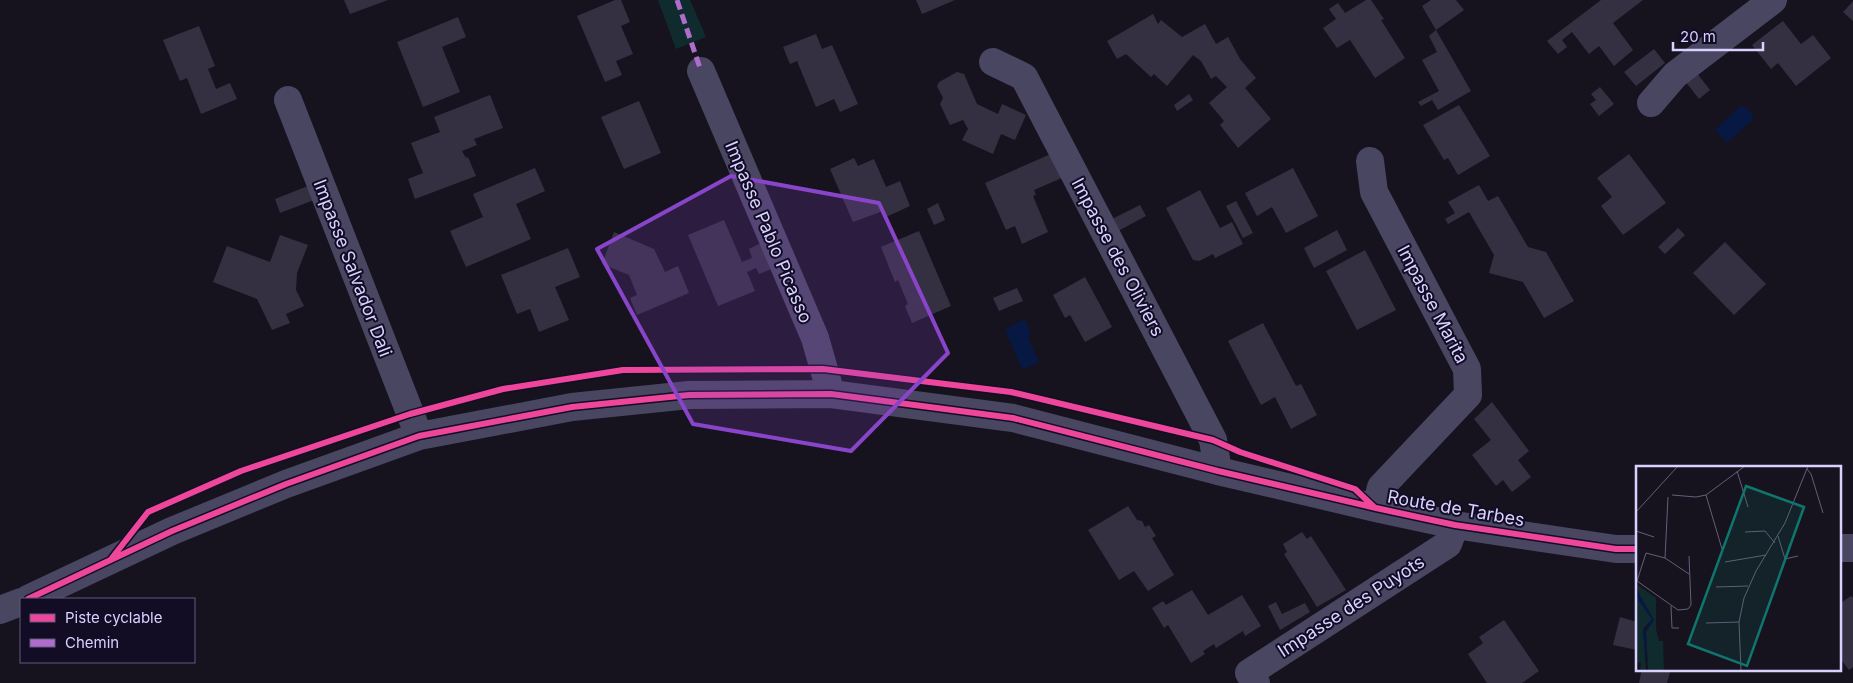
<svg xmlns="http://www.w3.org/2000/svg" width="1853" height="683" viewBox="0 0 1853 683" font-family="Inter,sans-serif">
<rect width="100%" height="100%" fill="#16131f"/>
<path fill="#102b2e" d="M658,0h32l16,37 -30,12z"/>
<path fill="#071842" d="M1740,106l9,3 5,10 -27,24 -12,-13z
M1025,319l6,16 -3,2 11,25 -17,8 -17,-41z"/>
<path fill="#343042" d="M344,0h44l-38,14z
M615,0h6l9,22 -9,4 12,28 -17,7 6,14 -17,7 -28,-66z
M916,0h39l-33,14z
M1366,0h5l13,19 -3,1 24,38 -30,20 -25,-38 -13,8 -14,-20 13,-9 -7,-10 9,-6 7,10z
M1431,0h25l8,10 -28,20 -14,-24z
M1601,0h42l-30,23 20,27 -19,16 -15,-20 -10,8 -17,-22 -10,8 5,7 -9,7 -11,-13z
M1853,1v20l-10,-9z
M1153,14l5,10 3,-4 21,17 23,-13 11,20 12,-7 12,22 16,19 -11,10 26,31 -33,29 -18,-23 4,-4 -15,-18 18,-16 -11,-11 -5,3 -10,-18 -8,-6 -26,31 -13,-12 -3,3 -25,-23 -9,5 -10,-18z
M458,17l8,20 -24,10 18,45 -37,15 -26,-65z
M1783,21l18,23 12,-9 18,23 -35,28 -18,-23 -7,6 -19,-24z
M199,26l16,40 -7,3 8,20 14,-6 7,16 -36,15 -14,-36 -7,3 -17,-41z
M1436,30l35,61 -33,19 -6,-10 -11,6 -3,-4 21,-11 -17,-31 15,-8 -8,-16z
M816,34l6,15 10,-4 26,59 -18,8 -6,-13 -18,8 -19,-46 -7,3 -7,-17z
M1654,49l11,14 -29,23 -12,-14z
M957,72l7,2 13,30 21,10 4,-10 24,11 -11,25 -14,-6 -8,20 -31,-14 6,-11 -5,-9 -13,5 -10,-21 3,-6 -6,-12 2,-4z
M1696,72l14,18 -11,9 -14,-18z
M1600,87l14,17 -15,12 -9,-12 6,-4 -5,-6z
M1189,94l4,6 -16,11 -3,-6z
M490,95l13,33 -29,11 3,6 -15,6 4,7 2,-1 8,19 -61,23 -7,-20 15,-6 -12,-30 29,-11 -6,-15z
M639,101l22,52 -37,16 -23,-52z
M1459,105l31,51 -32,19 -10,-17 -4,2 -21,-35z
M1053,153l11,24 -30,13 2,5 -3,1 15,36 -26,12 -7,-18 -9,4 -21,-47z
M1629,154l37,49 -43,32 -22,-29 11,-9 -15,-19z
M854,158l4,8 16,-7 12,28 14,-6 10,25 -24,11 -3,-6 -30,11 -23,-53z
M535,168l10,23 -29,13 15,35 -65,28 -16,-36 33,-14 -10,-23z
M1293,168l25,48 -32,17 -14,-26 -15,9 -12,-23z
M1479,185l9,16 10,-5 30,51 18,5 28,49 -30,17 -21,-36 -34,-9 5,-18 -25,-43 -21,12 -3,-5 10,-6 -7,-11z
M308,186l6,14 -34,13 -5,-14z
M1200,190l20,38 12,-6 11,22 -28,14 -2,-4 -14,7 -6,-1 -27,-52z
M1236,201l17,32 -10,5 -17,-32z
M938,203l7,17 -11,5 -7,-16z
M1140,205l6,11 -28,15 -6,-12z
M724,220l18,42 10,-4 -3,-9 14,-7 11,26 -15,6 -3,-6 -9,4 8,19 -37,15 -30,-71z
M1678,228l7,7 -20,19 -7,-7z
M1337,230l10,20 -33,18 -10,-20z
M919,231l32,75 -39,17 -7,-17 3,-2 -10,-24 -3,2 -14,-35z
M614,232l40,17 11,23 13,-6 11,27 -52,22 -7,-17 7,-3 -8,-20 -27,-11z
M280,235l28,10 -11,28 -1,17 8,16 -18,8 4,9 -18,7 -15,-31 -44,-17 14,-36 43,16z
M1725,242l41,42 -32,31 -41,-42z
M568,248l12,29 -25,10 14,33 -30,12 -9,-23 -13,5 -16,-39z
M1365,250l31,60 -39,20 -31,-59z
M1085,277l27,50 -27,15 -15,-27 -5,3 -12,-23z
M1017,288l6,13 -24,10 -6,-13z
M1263,323l33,63 5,-2 16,31 -26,14 -16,-32 -14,8 -33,-64z
M1492,402l37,49 -11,9 13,17 -19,15 -9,-12 -7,6 -24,-31 19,-15 -17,-21z
M1128,506l9,14 5,1 3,6 4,-2 7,11 -4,2 22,37 -26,16 -14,-20 -15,9 -31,-50z
M1302,532l5,7 4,-3 35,54 -29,17 -33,-53 3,-2 -4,-8z
M1192,590l16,25 34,-20 19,31 -16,10 -2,-5 -27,17 -2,-4 -11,7 2,3 -14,9 -23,-38 -4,3 -12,-20 11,-7 3,4z
M1851,596l2,2v69l-4,3 -10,-13v-53z
M1276,602l6,12 23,-11 5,9 -30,18 -12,-24z
M1620,617l17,5v28l-24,-5z
M1504,620l35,51 -17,12h-35l-19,-29 15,-11 -4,-6z
M1642,669h29l-4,14h-28z"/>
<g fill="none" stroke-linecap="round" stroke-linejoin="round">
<path stroke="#494661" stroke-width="28" d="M993,62l31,15 189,363 5,31
M701,71l114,267 16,56
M288,100l131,336
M1651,103l24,-28 98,-75
M1370,161l4,31 93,177 1,26 -87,92 -5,21
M1839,548h14
M28,599l144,-68 114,-47 133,-48 153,-29 117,-12 142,-1 182,24 205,53 158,37 79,17 161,24h21
M0,610l21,-8
M1256,683l-7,-10 199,-129 7,-19"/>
<path stroke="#b06ccc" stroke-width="5" stroke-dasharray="10 5" stroke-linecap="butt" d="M677,0l24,71"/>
<defs>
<path id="cycleway" d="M112,558l36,-46 93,-41 169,-57 93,-25 120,-19 200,-1 188,23 202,48 27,12 115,37 19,18
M28,599l144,-68 114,-47 133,-48 153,-29 117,-12 142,-1 182,24 205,53 158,37 79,17 161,24h21"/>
</defs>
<use href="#cycleway" stroke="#120d25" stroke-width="9"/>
<use href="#cycleway" stroke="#ed469a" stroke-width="6"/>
</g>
<path fill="#8945c9" fill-opacity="0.2" stroke="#8945c9" stroke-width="4" stroke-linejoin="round" d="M731,176l148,27 69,150 -97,98 -158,-27 -96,-175z"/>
<g text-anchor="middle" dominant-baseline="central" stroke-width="4" stroke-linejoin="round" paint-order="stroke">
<g font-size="18" fill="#d9d1ff" stroke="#120d25">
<text transform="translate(769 232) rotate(67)">Impasse Pablo Picasso</text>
<text transform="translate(1118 257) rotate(62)">Impasse des Oliviers</text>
<text transform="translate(353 268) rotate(69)">Impasse Salvador Dali</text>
<text transform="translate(1433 304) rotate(62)">Impasse Marita</text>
<text transform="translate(1456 508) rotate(10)">Route de Tarbes</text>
<text transform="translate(1351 606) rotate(-33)">Impasse des Puyots</text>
</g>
</g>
<g transform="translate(1636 466)">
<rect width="205" height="205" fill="#16131f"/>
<path d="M0,118l20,14v31l3,12h4l1,30h-16l-2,-39 8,-12 -13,-20zM0,129l16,24 -9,10 3,42h-6l1,-8 -5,-1z" fill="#102b2e"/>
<path d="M0,122l18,32 -8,12 2,39 -5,-38 9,-14 -14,-19z" fill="#071842"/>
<path fill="none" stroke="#645f79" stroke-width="1" d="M171,3l4,5 12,39M101,5l11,36M36,29l24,2 10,-2 39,-29M70,29l16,54M32,31l-3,61 -19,-5 -9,28 41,29 10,-1 3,-4 -2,-49M0,46l42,-46M0,65l18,6M109,66l20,-1 10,12M142,70l7,23 13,-3M29,92l24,16M89,96l41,-7M80,121l32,-1M35,140l1,22h7M70,157l33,-1M105,205l-2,-49 5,-24 12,-27 29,-48 23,-57"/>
<path fill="#0f766e" fill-opacity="0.15" stroke="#0f766e" stroke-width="2.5" d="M110,20l58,21 -57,159 -59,-22z"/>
<rect width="205" height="205" fill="none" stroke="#d9d1ff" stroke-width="2.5"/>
</g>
<rect x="20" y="598" width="175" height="65" fill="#120d25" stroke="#625b7c"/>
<rect x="30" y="614" width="25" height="8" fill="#ed469a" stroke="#625b7c"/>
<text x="65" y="623" font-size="15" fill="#d9d1ff">Piste cyclable</text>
<rect x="30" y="639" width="25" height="8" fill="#b06ccc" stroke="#625b7c"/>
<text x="65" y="648" font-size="15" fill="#d9d1ff">Chemin</text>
<path d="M1673 42v8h90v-8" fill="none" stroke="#d9d1ff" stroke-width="2.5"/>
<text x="1680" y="42" font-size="15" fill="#d9d1ff" stroke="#120d25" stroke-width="4" paint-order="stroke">20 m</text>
</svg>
